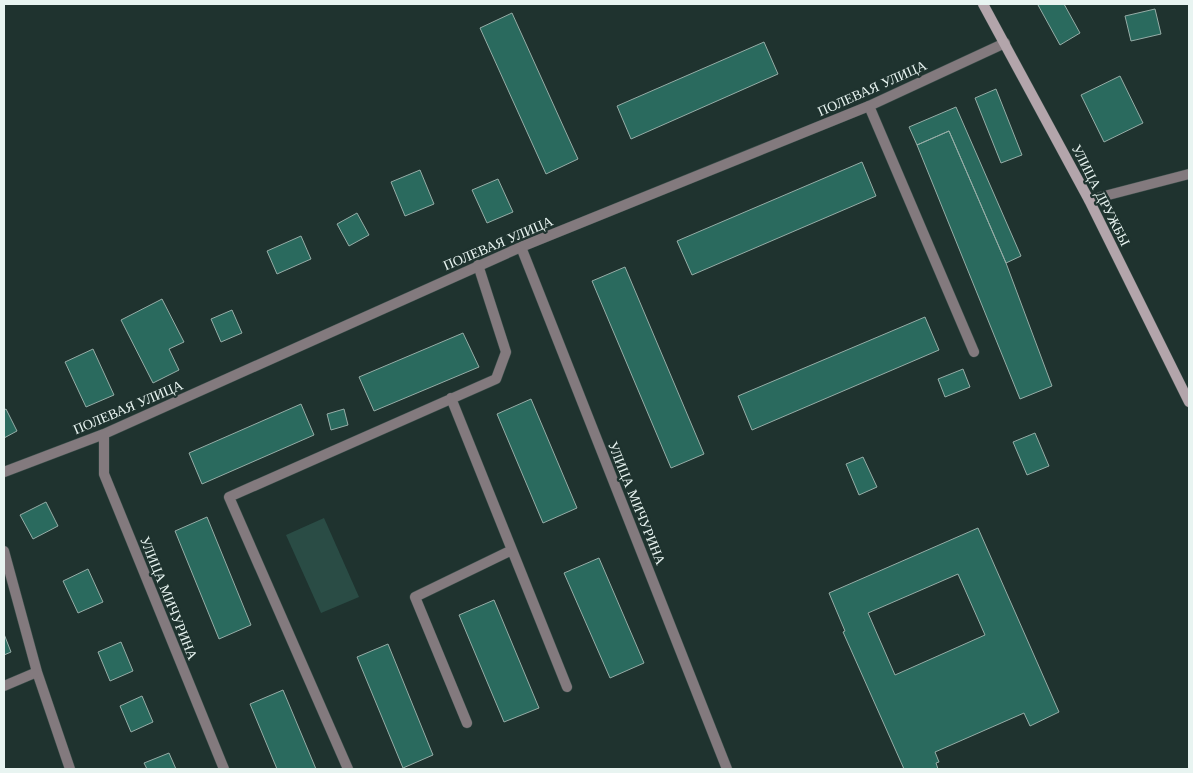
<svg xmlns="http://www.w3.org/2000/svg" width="1193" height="773" viewBox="0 0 1193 773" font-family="'Libre Baskerville',serif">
<rect width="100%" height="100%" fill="#1f332f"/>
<path fill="#2a4c45" d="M324,518l35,79 -38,16 -35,-78z"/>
<path fill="#2a6a5e" stroke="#96ada7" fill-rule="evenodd" d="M1039,4h25l16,29 -20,12 -22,-40z
M1155,9l6,25 -30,7 -6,-25z
M512,13l66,146 -32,15 -66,-146z
M764,42l14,32 -147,65 -14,-33z
M1120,76l23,47 -39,19 -23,-47z
M996,89l26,66 -21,8 -26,-65z
M956,107l65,149 -15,7 -57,-132 -32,14 -8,-18z
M949,131l57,132 46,123 -32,13 -103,-254z
M862,162l14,34 -184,79 -15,-34z
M420,170l14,34 -29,12 -14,-34z
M498,179l15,33 -26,11 -15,-33z
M357,213l12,22 -20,11 -12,-22z
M301,236l10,23 -34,15 -10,-23z
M625,267l79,187 -33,14 -79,-187z
M162,299l22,43 -15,7 10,21 -26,13 -32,-63z
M232,310l10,23 -21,9 -10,-23z
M925,317l14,33 -187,80 -14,-34z
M463,333l16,34 -105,44 -15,-34z
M93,349l21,46 -28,12 -21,-45z
M963,369l7,18 -25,10 -7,-18z
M531,399l46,109 -34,15 -46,-109z
M301,404l13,31 -112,49 -13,-31z
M6,409l11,22 -13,7v-28z
M344,409l4,16 -17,5 -4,-16z
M1035,433l14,33 -22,9 -14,-33z
M863,457l14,30 -18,8 -13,-31z
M46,502l12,24 -25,13 -13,-24z
M207,517l44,108 -32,14 -44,-108z
M978,528l81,184 -29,14 -6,-13 -89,39 4,10 -3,1 2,6h-34l-61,-137 2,-1 -16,-38zM958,574l27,61 -90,40 -27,-62z
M599,558l45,105 -34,15 -46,-105z
M88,569l15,33 -25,11 -15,-32z
M494,600l45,108 -35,14 -45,-107z
M4,634l7,18 -7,3z
M121,642l12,29 -23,10 -12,-29z
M388,644l45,111 -30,13 -46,-111z
M283,690l33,79h-39l-27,-65z
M142,696l11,26 -22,10 -11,-26z
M169,753l7,16h-29l-3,-6z"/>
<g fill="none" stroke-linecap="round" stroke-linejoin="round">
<defs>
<path id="service" d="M869,106l105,246
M451,398l116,289
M4,551l33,121 33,97
M4,686l33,-14
M467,723l-52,-126 97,-47
M348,769l-119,-272 267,-118 10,-27 -28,-87"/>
<path id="minor" d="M521,247l206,522
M104,434v40l120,295
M4,472l100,-38 417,-187 348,-141 136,-63"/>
<path id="tertiary" d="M1089,200l100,-26"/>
<path id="secondary" d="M983,4l106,196 100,202"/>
</defs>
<use href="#service" stroke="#3b4e4a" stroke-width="11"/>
<use href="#minor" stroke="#3b4e4a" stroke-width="11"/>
<use href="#tertiary" stroke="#3b4e4a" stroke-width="11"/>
<use href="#secondary" stroke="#3b4e4a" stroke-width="11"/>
<use href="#service" stroke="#837a7e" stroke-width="10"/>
<use href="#minor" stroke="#837a7e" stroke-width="10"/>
<use href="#tertiary" stroke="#837a7e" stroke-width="10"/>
<use href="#secondary" stroke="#b3a5ab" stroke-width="10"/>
</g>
<g text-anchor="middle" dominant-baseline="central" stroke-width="4.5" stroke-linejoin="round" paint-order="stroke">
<g font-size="14" fill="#e8f4f1" stroke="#1f332f">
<text transform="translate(872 88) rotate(-24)">ПОЛЕВАЯ УЛИЦА</text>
<text transform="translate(1101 195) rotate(63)">УЛИЦА ДРУЖБЫ</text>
<text transform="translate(498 243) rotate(-23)">ПОЛЕВАЯ УЛИЦА</text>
<text transform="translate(128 407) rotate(-23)">ПОЛЕВАЯ УЛИЦА</text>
<text transform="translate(637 503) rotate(68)">УЛИЦА МИЧУРИНА</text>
<text transform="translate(169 598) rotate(68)">УЛИЦА МИЧУРИНА</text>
</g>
</g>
<rect width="1193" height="773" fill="none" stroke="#e8f4f1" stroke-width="10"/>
</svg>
